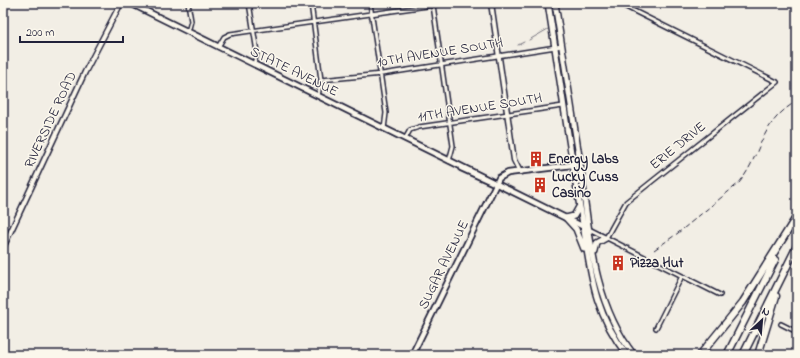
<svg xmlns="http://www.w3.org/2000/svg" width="800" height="358" viewBox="0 0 800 358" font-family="'Indie Flower',sans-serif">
<rect width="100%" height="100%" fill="#f2eee5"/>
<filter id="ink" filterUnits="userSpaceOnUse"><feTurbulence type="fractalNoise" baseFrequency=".025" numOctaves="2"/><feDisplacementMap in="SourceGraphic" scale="8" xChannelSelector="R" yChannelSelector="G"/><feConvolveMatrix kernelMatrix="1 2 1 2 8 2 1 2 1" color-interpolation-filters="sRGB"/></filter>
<g filter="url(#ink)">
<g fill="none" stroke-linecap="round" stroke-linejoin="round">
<path stroke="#76747f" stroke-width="1" d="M529,40l19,-11
M518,45l6,-3"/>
<defs>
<path id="minor" d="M249,3l8,49 -3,12
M311,3l10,77 -3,16
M370,3l16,110 -2,16
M433,5l20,141 -4,15
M188,32l3,-11 -3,-18
M218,47l6,-10 6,-3 218,-31
M321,80l61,-6 180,-28
M405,139l5,-9 9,-3 144,-21
M589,229l131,66
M606,238l20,-36 151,-120 -159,-79
M781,324l16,8
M656,328l26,-52"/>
<path id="tertiary" d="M491,3l23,157 6,12
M3,248l82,-176 36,-69"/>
<path id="secondary" d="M130,3l454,224
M461,168l33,15
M412,355l87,-177 9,-5 72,-9"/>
<path id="primary" d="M548,3c11,68 20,136 32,204 11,58 9,99 47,148
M555,3c8,51 16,102 24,153 10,67 11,144 55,199
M566,218l10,11 8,20
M566,218l8,-2 5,-9
M595,252l2,-9 9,-5"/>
<path id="motorway" d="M700,355l43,-53 54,-86
M727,355l48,-95
M743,355l54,-109
M758,355l18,-59"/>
</defs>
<use href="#minor" stroke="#22223b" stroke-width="6"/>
<use href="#tertiary" stroke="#22223b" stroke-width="7"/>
<use href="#secondary" stroke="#22223b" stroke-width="8"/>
<use href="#primary" stroke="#22223b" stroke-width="8"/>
<use href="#motorway" stroke="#22223b" stroke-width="9"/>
<use href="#minor" stroke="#fbf7ec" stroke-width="3"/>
<use href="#tertiary" stroke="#fbf7ec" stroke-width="4"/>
<use href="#secondary" stroke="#fbf7ec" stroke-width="4.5"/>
<use href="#primary" stroke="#fbf7ec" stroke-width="5"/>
<use href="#motorway" stroke="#fbf7ec" stroke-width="6"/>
<path stroke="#22223b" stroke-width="1" stroke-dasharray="6 3" stroke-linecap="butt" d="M654,250l24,-17 61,-50c24,-30 19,-59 58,-82"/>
</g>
</g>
<defs>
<symbol id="building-bare" viewBox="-9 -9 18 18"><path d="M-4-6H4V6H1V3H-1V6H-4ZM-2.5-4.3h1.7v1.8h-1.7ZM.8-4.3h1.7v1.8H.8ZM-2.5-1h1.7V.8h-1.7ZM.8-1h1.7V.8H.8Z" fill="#c8321e" stroke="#fbf7ec" stroke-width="2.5" paint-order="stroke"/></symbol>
</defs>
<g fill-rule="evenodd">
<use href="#building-bare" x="525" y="148" width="22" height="22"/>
<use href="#building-bare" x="529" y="174" width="22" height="22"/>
<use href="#building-bare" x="607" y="252" width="22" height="22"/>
</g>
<g text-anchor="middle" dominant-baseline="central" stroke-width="3" stroke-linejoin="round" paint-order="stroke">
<g font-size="14" fill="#22223b" stroke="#fbf7ec">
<text transform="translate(440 53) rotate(-9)">10TH AVENUE SOUTH</text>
<text transform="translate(294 72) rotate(26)">STATE AVENUE</text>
<text transform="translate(480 108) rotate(-9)">11TH AVENUE SOUTH</text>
<text transform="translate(51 120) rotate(-65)">RIVERSIDE ROAD</text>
<text transform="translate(678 146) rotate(-39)">ERIE DRIVE</text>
<text transform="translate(444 265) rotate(-64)">SUGAR AVENUE</text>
</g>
<g font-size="14" font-weight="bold" fill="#22223b" stroke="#fbf7ec" text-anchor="start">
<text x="548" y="159">Energy Labs</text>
<text x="552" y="177">Lucky Cuss<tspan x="552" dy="16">Casino</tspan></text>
<text x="630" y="263">Pizza Hut</text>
</g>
</g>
<rect width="800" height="358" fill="none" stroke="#fbf7ec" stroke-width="16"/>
<rect x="8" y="8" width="784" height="342" fill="none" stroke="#22223b" stroke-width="1.5" filter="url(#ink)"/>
<g transform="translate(762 320) rotate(26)" stroke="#fbf7ec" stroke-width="3" paint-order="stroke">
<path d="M0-3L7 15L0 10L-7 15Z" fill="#22223b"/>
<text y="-6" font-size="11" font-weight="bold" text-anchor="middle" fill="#22223b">N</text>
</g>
<path d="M20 36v6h103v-6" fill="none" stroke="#22223b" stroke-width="2"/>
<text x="26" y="36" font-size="12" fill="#22223b" stroke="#fbf7ec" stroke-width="3" paint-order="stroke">200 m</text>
</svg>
